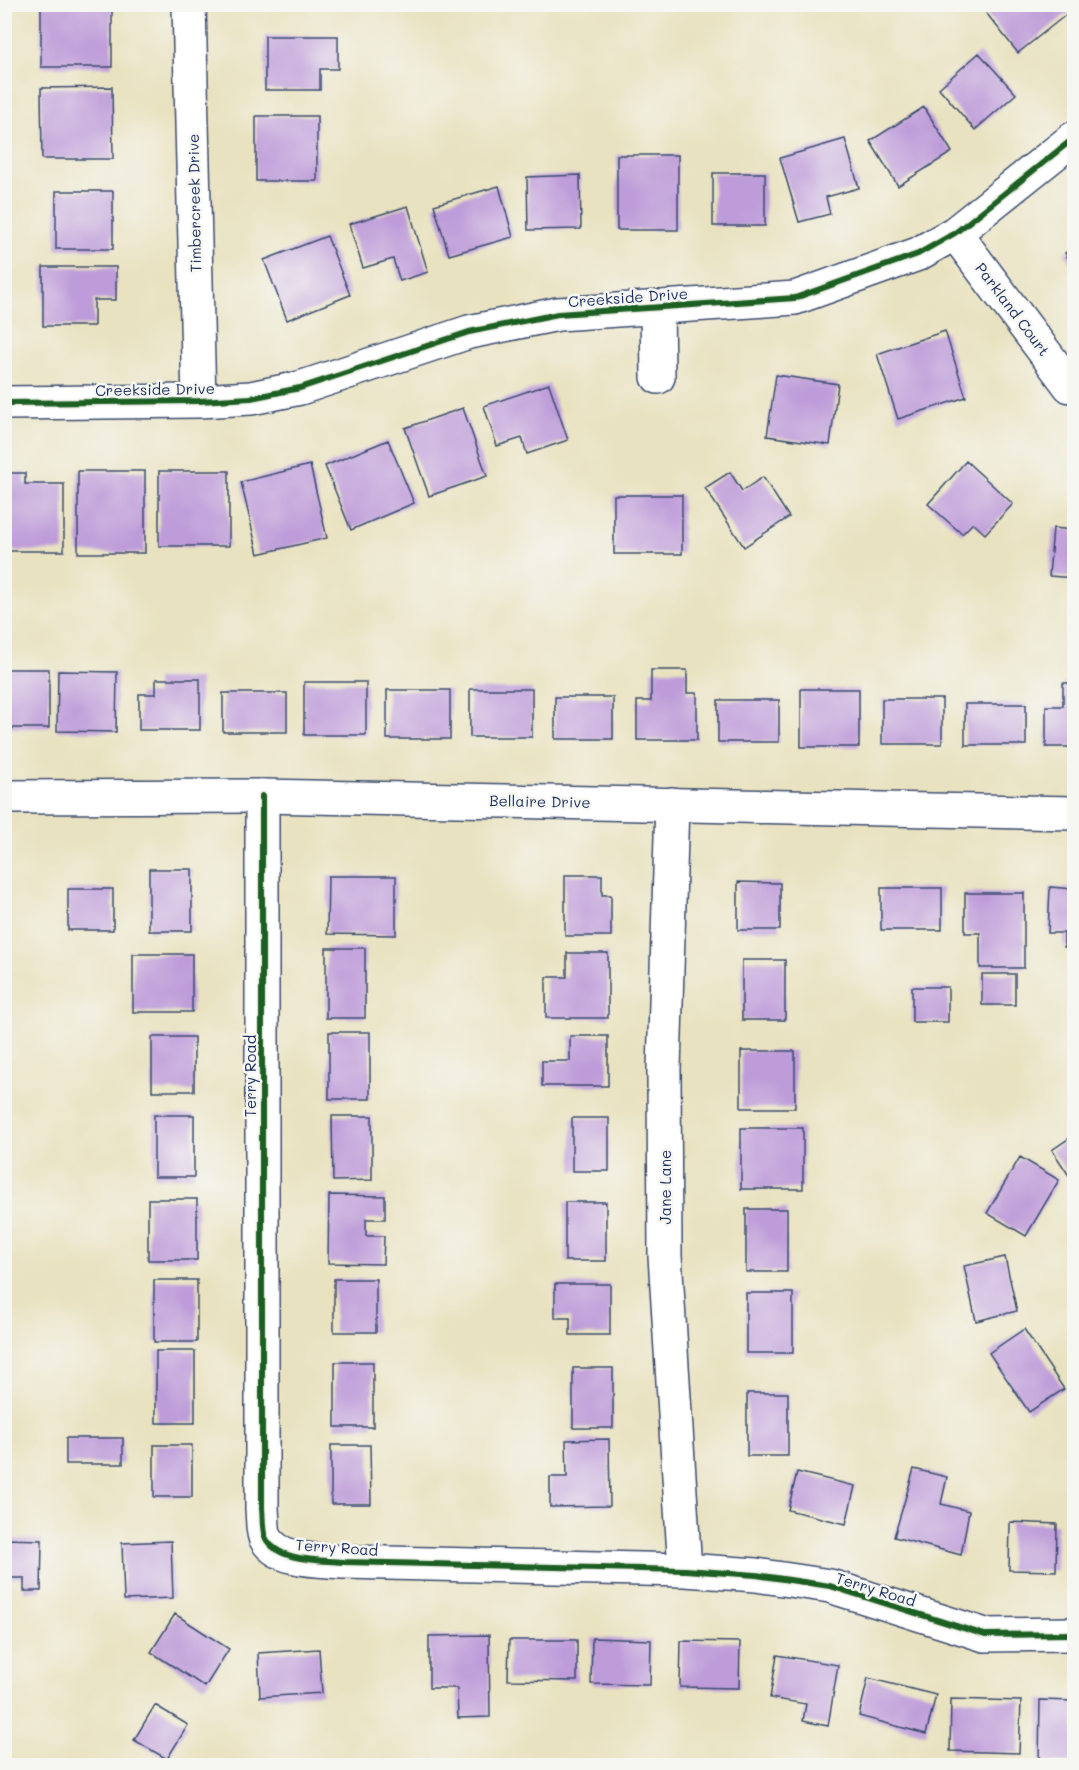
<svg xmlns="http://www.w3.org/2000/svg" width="1079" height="1770" viewBox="0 0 1079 1770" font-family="Mali,sans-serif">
<rect width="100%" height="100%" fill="#f6f6f2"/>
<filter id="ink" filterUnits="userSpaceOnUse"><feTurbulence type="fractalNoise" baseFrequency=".0167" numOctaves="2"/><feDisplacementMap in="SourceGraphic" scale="12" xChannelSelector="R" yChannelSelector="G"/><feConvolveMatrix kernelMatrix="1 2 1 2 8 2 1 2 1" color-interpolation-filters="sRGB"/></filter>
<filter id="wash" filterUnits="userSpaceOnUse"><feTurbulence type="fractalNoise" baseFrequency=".008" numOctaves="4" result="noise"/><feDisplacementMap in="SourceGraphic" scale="24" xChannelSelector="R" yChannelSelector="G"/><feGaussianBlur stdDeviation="1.35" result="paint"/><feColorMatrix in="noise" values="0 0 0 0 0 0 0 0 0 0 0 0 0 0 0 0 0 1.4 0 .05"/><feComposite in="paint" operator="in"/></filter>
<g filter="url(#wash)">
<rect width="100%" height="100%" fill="#e9e2c0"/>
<g id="blocks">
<path fill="#be9cd9" d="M41,4h71v63h-71z
M979,4h88l5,6 -54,43z
M265,36h73v33h-18v21h-55z
M979,53l37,41 -41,36 -36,-42z
M112,87l1,72h-71l-1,-71z
M924,107l28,45 -54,34 -28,-45z
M256,116h61v65h-61z
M845,139l14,49 -33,9 4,17 -31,8 -19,-64z
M617,155h61v75h-61z
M713,173h52v53h-52z
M580,175l1,54 -53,1 -1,-53z
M499,186l14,51 -64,18 -15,-50z
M56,191h57v58h-57z
M408,206l20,66 -28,9 -7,-22 -30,9 -14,-44z
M327,236l23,59 -63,25 -23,-60z
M1074,247v21l-9,-15z
M43,267h73v33h-22v26h-51z
M945,331l21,66 -68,22 -21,-65z
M776,375l62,9 -8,61 -63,-9z
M549,384l19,56 -41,14 -5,-16 -25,8 -13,-40z
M463,408l24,68 -58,20 -24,-68z
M388,440l26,63 -63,27 -26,-64z
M966,461l47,43 -28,30 -12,-11 -11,11 -34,-30z
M310,465l17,73 -69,16 -17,-72z
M78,471h67v82h-67z
M159,471h70v75h-70z
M730,472l12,19 21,-14 26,40 -45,30 -39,-59z
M4,473h21v11h39v67h-60z
M614,495h68v59h-68z
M1053,528l21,2v48l-25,-2z
M4,669h45v59h-45z
M651,670h36v23h10v47h-60v-39h14z
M58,671l59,1 -1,60 -59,-1z
M156,679h44v51h-61v-36h17z
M304,682h62v53h-62z
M1063,683h11v64h-28v-41h17z
M470,689h62v48h-62z
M801,689h58v58h-58z
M387,690h63v49h-63z
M223,693h64v39h-64z
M555,697h58v42h-58z
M882,699h60v45h-60z
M718,700h61v42h-61z
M965,704h61v41h-61z
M149,869h43v62h-43z
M565,875h37v20h9v41h-46z
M328,876h68v59l-69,-1z
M738,882l42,1v47h-42z
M1050,887l24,2v58h-10v-14h-16z
M881,888h61v42h-61z
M68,889h45v41h-45z
M965,893h59v75h-44v-35h-15z
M326,948h39v70h-39z
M567,953h41v65h-62v-41h21z
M133,954h59v58h-59z
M742,960h43v60h-43z
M982,974h33v31h-33z
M912,987h36v35h-36z
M329,1032h41v67h-41z
M570,1036h38v50h-66v-25h28z
M152,1037h42v54h-42z
M741,1051h54v57h-54z
M154,1115h40v62h-40z
M332,1116h40v64l-39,1z
M572,1118h37v53h-37z
M741,1128h62v61h-62z
M1074,1135v48l-22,-33z
M1020,1157l39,23 -33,56 -39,-23z
M329,1195l56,1v23h-19v17h18l-1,28 -55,-1z
M148,1199h49v61h-49z
M565,1202h41v59h-41z
M746,1209h41v63h-41z
M1005,1257l12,54 -41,10 -12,-55z
M334,1279h42v53h-42z
M154,1280h43v62h-43z
M555,1284h55v51h-40v-17h-15z
M746,1293h47v60h-47z
M1024,1329l40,60 -35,23 -40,-59z
M156,1351h39v72h-39z
M335,1362h38v65h-38z
M573,1368h40v60h-40z
M747,1393h41v63h-41z
M66,1438h57v26h-57z
M609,1439l1,67 -60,1v-30h17l-1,-37z
M154,1445h38v52h-38z
M331,1445h39l1,59h-40z
M914,1469l33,8 -6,27 28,7 -8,44 -67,-18z
M797,1472l58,14 -9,38 -58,-14z
M1010,1522l47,2 -1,47 -47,-1z
M4,1539l38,1 -1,51h-17v-13h-20z
M171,1541l2,57 -49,2 -2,-57z
M175,1614l54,35 -24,38 -54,-35z
M489,1635l1,82 -32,1 -1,-30h-28v-52z
M592,1638l59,2 -1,45 -59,-1z
M509,1640h68v41l-69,-1z
M681,1641l59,1 -1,46 -59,-1z
M319,1649l3,44 -62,4 -2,-44z
M777,1655l61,10 -10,61 -25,-5 3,-17 -36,-6z
M868,1678l68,17 -10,39 -67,-18z
M951,1699l70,2 -2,52 -69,-2z
M1040,1700l34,1v62l-35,-1z
M155,1705l33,20 -21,34 -33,-19z"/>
</g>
</g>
<g filter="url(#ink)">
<use href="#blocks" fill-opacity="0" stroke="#3a4a6d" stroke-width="1.5"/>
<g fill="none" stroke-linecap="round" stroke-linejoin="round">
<defs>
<path id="street" d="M189,4l10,397
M955,233l115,153
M657,307l1,70
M4,403l195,-2 52,-3 49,-10 169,-56 89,-18 237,-16 123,-44 37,-21 119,-95
M262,796v713c1,8 0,20 3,28 12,25 55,23 79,25l341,8 71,5 74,11 155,49 89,-1
M672,804l-8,265 1,187 20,314"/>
<path id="secondary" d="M4,797l258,-1 812,17"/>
</defs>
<use href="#street" stroke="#3a4a6d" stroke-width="36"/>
<use href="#secondary" stroke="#3a4a6d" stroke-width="36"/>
<use href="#street" stroke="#fff" stroke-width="33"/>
<use href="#secondary" stroke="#fff" stroke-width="33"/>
<defs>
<path id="cycleway" d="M4,403l195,-2 52,-3 49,-10 169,-56 89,-18 237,-16 123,-44 37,-21 119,-95
M262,796v713c1,8 0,20 3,28 12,25 55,23 79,25l341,8 71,5 74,11 155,49 89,-1"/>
</defs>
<use href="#cycleway" stroke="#f6f6f2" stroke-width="10"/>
<use href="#cycleway" stroke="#1b5e20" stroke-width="6"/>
</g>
</g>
<g text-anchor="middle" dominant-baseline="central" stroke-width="5" stroke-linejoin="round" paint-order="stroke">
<g font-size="15" fill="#1b2f5e" stroke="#f6f6f2">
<text transform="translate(194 203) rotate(-91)">Timbercreek Drive</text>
<text transform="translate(628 297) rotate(-4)">Creekside Drive</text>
<text transform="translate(1013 309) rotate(53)">Parkland Court</text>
<text transform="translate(155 389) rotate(-1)">Creekside Drive</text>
<text transform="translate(540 801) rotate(1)">Bellaire Drive</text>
<text transform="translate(250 1076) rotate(-90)">Terry Road</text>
<text transform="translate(665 1187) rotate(-90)">Jane Lane</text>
<text transform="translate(337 1547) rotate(4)">Terry Road</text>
<text transform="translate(876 1589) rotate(17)">Terry Road</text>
</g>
</g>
<rect width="1079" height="1770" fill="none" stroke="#f6f6f2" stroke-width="24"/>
</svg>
